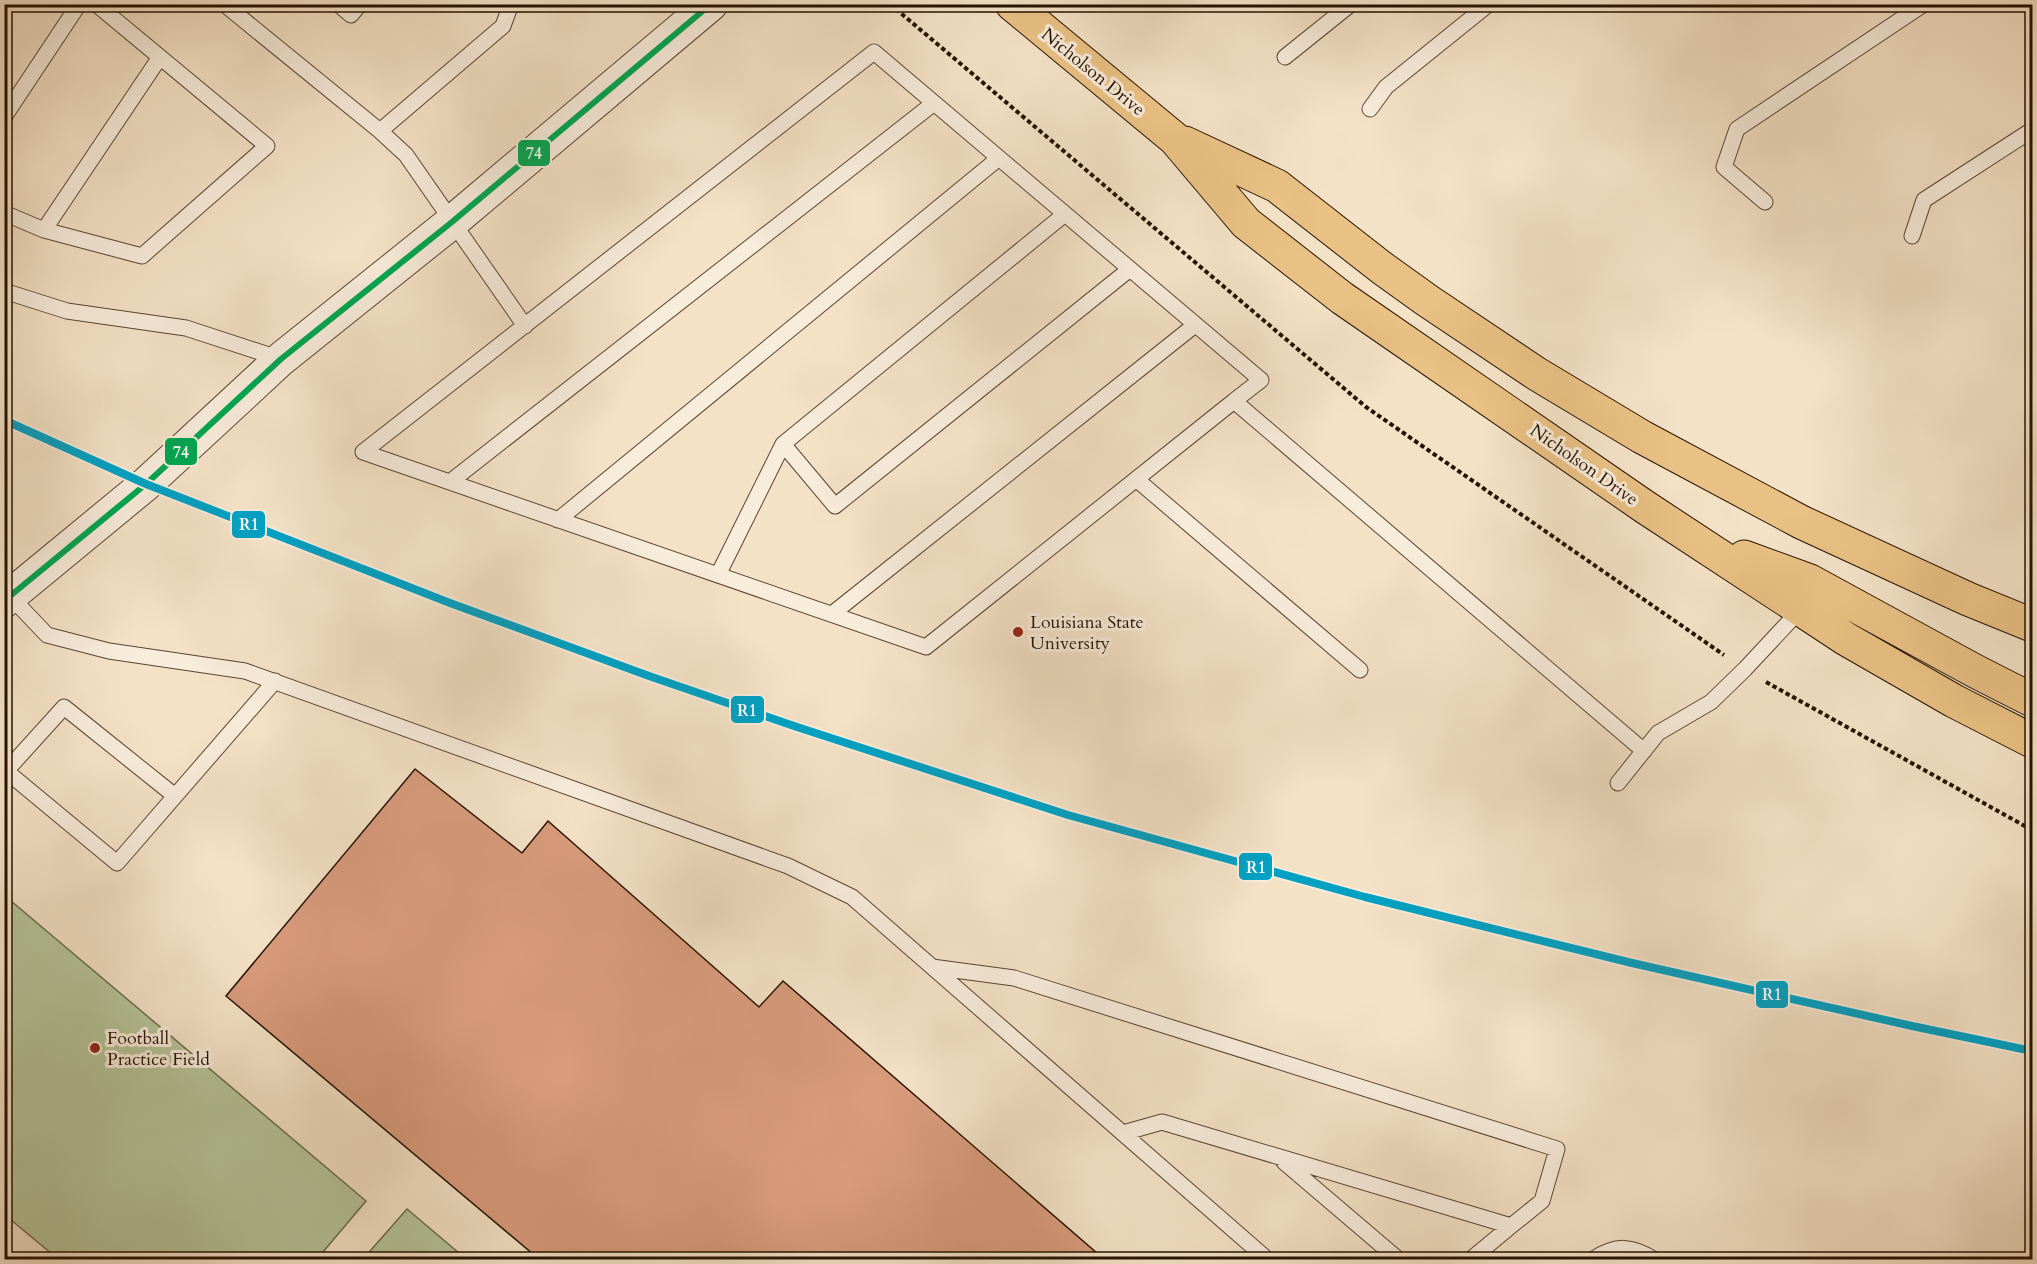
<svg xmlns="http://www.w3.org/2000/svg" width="2037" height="1264" viewBox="0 0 2037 1264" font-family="Cardo,serif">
<rect width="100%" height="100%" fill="#f4e2c7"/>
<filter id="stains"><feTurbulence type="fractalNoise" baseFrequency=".00333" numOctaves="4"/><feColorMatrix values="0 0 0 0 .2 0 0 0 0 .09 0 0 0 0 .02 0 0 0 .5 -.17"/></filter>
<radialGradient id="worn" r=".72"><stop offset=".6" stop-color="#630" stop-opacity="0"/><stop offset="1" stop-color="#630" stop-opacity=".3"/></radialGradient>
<path fill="#b5c49a" stroke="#6d6b4d" stroke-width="1.5" d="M4,895l362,306 -49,58h-259l-53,-44z
M407,1209l59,50h-103z"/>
<path fill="#d89b7c" stroke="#251200" stroke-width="1.5" d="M415,769l107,84 26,-32 211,186 24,-26 322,279h-565l-314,-264z"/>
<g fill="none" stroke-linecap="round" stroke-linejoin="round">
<defs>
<path id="service" d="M224,4l156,127 26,24 119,171
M338,4l13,11 9,-11
M1285,57l66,-53
M1370,109l16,-22 103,-83
M4,117l75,-113
M380,131l123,-105 8,-22
M1765,202l-41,-35 13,-38 187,-125
M4,213l40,17 98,26 125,-110 -171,-142
M1065,214l-282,230 52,62 295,-237
M44,230l116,-173
M1912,236l12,-36 108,-70
M4,291l63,20 119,17 95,31
M1234,401l27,-21 -387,-328 -511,400 563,195 308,-246 410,350
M1136,479l224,191
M450,482l484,-379
M558,520l441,-362
M718,575l65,-131
M8,594l39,41 62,16 136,20 543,195 64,31 416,363
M832,614l363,-289
M1618,783l40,-50 53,-31 34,-33 56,-60
M175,796l-111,-89 -58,64 111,92 158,-182
M932,967l82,11 543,171 -15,52 -31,25 -349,-104 -39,11
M1284,1162l115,98
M1470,1260l41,-34
M1592,1260c24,-16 40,-15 63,0"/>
<path id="tertiary" d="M4,601l142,-117 135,-125 171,-137 259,-218"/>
<path id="primary" d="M1012,4l163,135 71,84 96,75 303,209 201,132 108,62 78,40
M1185,143l92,43 105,82 46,33 109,73 105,63 159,85 167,77 64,26
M1744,557l66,24 165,90 57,29"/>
</defs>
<use href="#service" stroke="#594632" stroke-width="17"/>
<use href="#tertiary" stroke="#594632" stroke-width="35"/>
<use href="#primary" stroke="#251200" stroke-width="35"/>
<path stroke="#251200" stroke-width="4" stroke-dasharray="4.5 3" stroke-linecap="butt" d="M890,4l476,403 358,248
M1766,682l266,148"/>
<use href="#service" stroke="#f8ecdb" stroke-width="15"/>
<use href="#tertiary" stroke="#f8ecdb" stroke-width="33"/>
<use href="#primary" stroke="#eac184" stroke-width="33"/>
<defs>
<path id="bus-1" d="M4,601l142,-117 135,-125 171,-137 259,-218"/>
</defs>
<use href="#bus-1" stroke="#f8ecdb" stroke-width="10"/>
<use href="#bus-1" stroke="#00a651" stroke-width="6"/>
<defs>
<path id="rail-1" d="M4,420l142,64 304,119 199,73 148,51 271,88 297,82 267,66 280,63 120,25"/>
</defs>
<use href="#rail-1" stroke="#f8ecdb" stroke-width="12"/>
<use href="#rail-1" stroke="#02a1c4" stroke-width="8"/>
</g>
<g fill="#8f2418" stroke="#f8ecdb" stroke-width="2">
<circle cx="1018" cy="632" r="6"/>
<circle cx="95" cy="1048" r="6"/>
</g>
<g text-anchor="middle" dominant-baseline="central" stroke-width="6" stroke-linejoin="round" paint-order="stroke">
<g font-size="18" fill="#251200" stroke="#f8ecdb">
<text transform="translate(1093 72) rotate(39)">Nicholson Drive</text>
<text transform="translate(1584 465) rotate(35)">Nicholson Drive</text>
</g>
<g font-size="18" fill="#251200" stroke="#f8ecdb" text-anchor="start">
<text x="1030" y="622">Louisiana State<tspan x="1030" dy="21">University</tspan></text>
<text x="107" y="1038">Football<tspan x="107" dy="21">Practice Field</tspan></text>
</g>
</g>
<g stroke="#f8ecdb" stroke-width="2">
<rect x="517" y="139" width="34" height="28" rx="6" fill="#00a651"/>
<rect x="164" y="437" width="34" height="29" rx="6" fill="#00a651"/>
<rect x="231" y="510" width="35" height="29" rx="6" fill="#02a1c4"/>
<rect x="730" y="695" width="35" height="29" rx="6" fill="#02a1c4"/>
<rect x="1238" y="852" width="35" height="29" rx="6" fill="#02a1c4"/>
<rect x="1755" y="980" width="34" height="29" rx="6" fill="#02a1c4"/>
</g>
<g font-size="16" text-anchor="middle" font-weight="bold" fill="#fff">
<text x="534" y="159">74</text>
<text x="181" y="458">74</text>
<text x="249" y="530">R1</text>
<text x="747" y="716">R1</text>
<text x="1256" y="873">R1</text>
<text x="1772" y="1000">R1</text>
</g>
<rect width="2037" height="1264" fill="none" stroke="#f4e2c7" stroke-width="24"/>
<rect x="6" y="6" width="2025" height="1252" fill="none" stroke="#251200" stroke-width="3"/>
<rect x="12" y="12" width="2013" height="1240" fill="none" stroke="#251200" stroke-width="1.5"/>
<rect width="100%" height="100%" filter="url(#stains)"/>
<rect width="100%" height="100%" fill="url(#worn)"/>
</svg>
